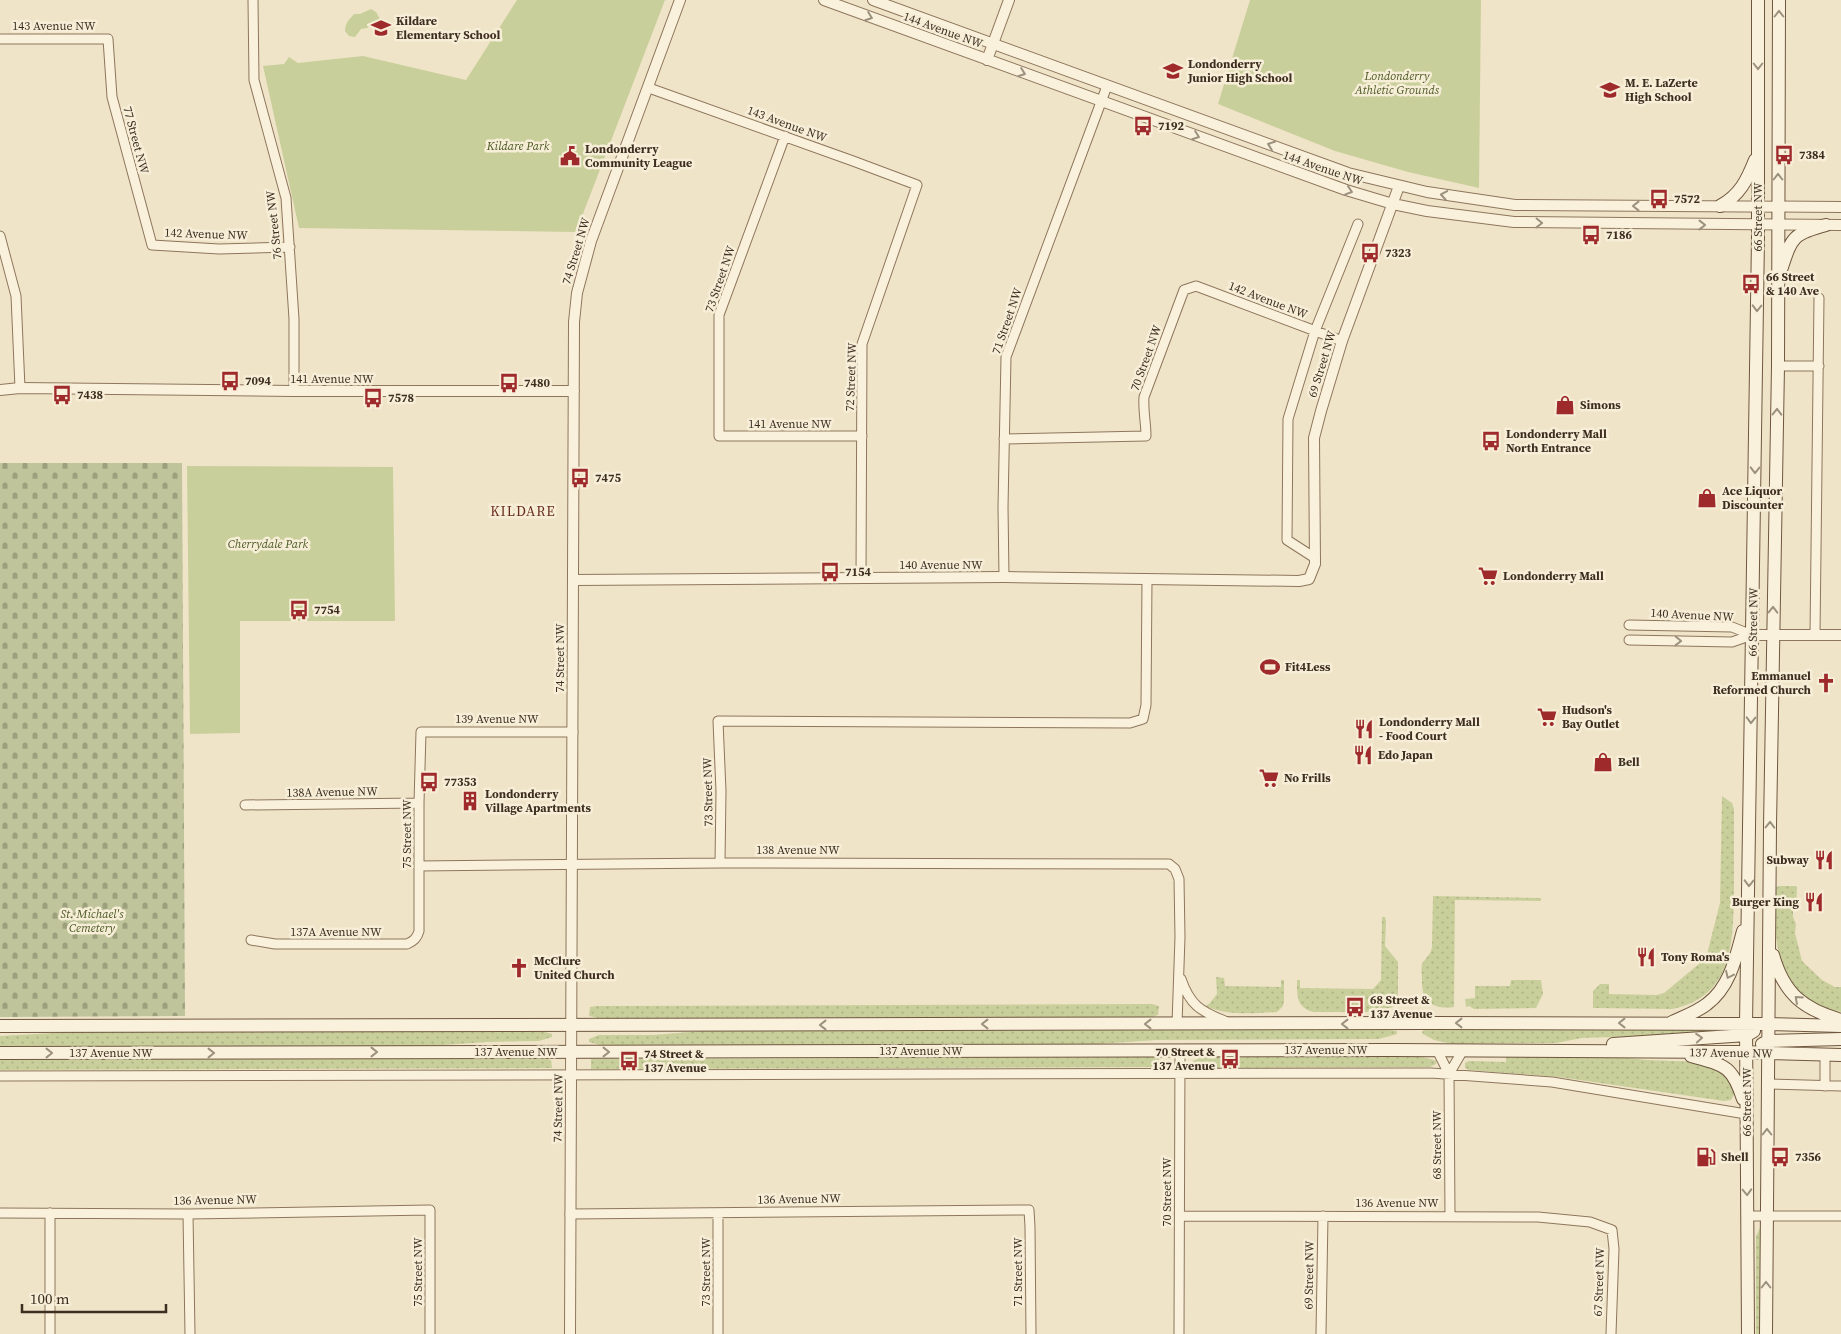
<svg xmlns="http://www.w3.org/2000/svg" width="1841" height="1334" viewBox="0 0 1841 1334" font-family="'Source Serif 4',serif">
<defs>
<pattern id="grass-dots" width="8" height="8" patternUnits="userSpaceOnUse" patternTransform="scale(1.25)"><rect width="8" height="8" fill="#c9cf9b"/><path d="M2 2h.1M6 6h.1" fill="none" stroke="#aeb285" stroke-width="1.8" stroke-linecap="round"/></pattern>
<pattern id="cemetery-stones" width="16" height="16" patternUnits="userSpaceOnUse" patternTransform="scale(1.25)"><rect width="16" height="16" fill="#bfc49a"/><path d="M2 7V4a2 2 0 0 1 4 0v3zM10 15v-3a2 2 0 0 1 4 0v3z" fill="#9ca07d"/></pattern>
</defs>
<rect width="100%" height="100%" fill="#f0e4c8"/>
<path fill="url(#grass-dots)" d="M1722,796l10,7 2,6c0,27 0,54 0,81 -1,51 0,107 -62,119l-79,-1v-17l7,-7h9v10l48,1 7,-2 42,-35 14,-55z
M1779,886h17l1,2 -1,18h-3v11l3,7 -1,9 7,28 20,19 13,7h6v25c-68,-14 -66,-66 -66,-124z
M1433,896l108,2v3l-86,-1 -1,107c-20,3 -33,-5 -32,-27 0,-5 -1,-12 0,-16 3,-6 9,-9 10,-17z
M1382,917h3l1,4 -1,25 13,16v35l-4,9 -12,6h-68c-18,-4 -17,-17 -17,-32h3v8l73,1 8,-9z
M1216,977l8,1 1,8 56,1v-7h3v21l-1,5 -6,6c-23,1 -50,4 -72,-6l4,-2 8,-10z
M1511,980h30l2,14 -7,14 -62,1 -5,-3 -3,1 -1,-8 10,-1v-12h35z
M1152,1004l7,2 -1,9 -6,2 -553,1 -10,-2 1,-9 7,-1z
M1381,1029l16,2v3l-18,5 -222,1 -60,4 -497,1 -11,-3v-3l10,-4h54l49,-4z
M1424,1029l284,1 23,2v1l-149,5 -26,5 -104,1 -18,-4 -11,-6 -1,-2z
M542,1031l10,3v3l-13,4 -52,1 -59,4h-428v-10l72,-4z
M1506,1056h102l39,4 54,2 25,11 10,18 -5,9 -7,1 -165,-24 -90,-7 -4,-2v-5l4,-2 37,1z
M1153,1057l6,1v9l-568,2v-10z
M1202,1057h221l14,4 -1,3 -6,3 -229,1 -7,-3 -1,-4z
M544,1058l7,2 1,8 -552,2v-11z
M1760,1228l1,1v105h-5v-98z"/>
<path fill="url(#cemetery-stones)" d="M0,463h182l3,553 -185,1z"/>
<path fill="#c9cf9b" d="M517,0h148l-89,232 -277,-4 -36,-162 21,-2 5,-7 9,6 65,-7 103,24z
M1250,0h231l-2,188 -71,-16 -73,-21 -117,-47z
M371,9l5,3 4,7 -13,9 -6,1 -6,8 -6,-1 -4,-5c0,-8 4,-11 9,-17h6z
M187,466l206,1 2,154h-155v112l-50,1z"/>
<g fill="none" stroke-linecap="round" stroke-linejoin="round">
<defs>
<path id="minor" d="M253,0l1,80 32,118 8,121v72
M0,39h108l4,58 40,148 67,4 71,-2
M649,88l204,73 64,24 -55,159 -1,234
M785,136l-66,179v121h143
M0,236l16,60 4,92
M1778,366h41
M1004,439l142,-3c0,-13 -3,-25 -2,-39l40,-107 12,-4 146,55
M1315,558l-28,-18 1,-121 27,-88 43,-107
M1004,577l-1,-70 3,-150 101,-271
M1629,625l103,2 20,8
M1815,635l4,-337
M1629,640l103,2 20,-7
M245,805l174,-2
M720,863l1,-72 -3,-70 412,2 13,-4 3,-14 1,-126
M419,866l301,-3 449,1 6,5 4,10 1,58 -3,87
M251,940l24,4h132c7,-3 10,-6 12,-13v-128l2,-71h152
M1181,979c9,26 19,32 44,42
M1437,1050l12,24 1,141
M1449,1074l14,-24
M0,1076l1431,-3 121,9 194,32
M1768,1084l73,2
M1825,1086v-31
M0,1213l188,1 242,-4v124
M50,1213v121
M188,1214l2,120
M570,1214l459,-4 1,17 1,107
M1180,1216l358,1 52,5 22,8 2,19 -3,85
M1748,1216h93
M718,1334v-121
M1179,1334l1,-284
M1321,1334l2,-118"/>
<path id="tertiary" d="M824,0l522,190 47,14 34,7 87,11 327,3
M873,0l475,173 79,19 88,13 326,2
M987,60l22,-60
M0,390l20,-2 274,3h280
M573,580l431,-3 295,4 10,-2 6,-15 -1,-126 7,-27 21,-70 57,-155
M1752,635h89
M570,1334l4,-1012 3,-29 14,-52 89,-241"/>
<path id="secondary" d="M1720,206c20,-11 27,-26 35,-46
M1781,270c11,-33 11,-36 45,-45
M1773,955c11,39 30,54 68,65
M1672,1022c11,-5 25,-10 35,-18 23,-17 29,-47 36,-73
M0,1026l1432,-3 336,1 73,2
M1613,1044l134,-9 7,-4
M1762,1044l6,-3 73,-2
M0,1053l1392,-3 345,2 104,3
M1691,1056c33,9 41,9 52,43
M1748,1334l-2,-310 12,-786v-238
M1766,1334l4,-508 8,-460 1,-366"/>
</defs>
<use href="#minor" stroke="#8d765c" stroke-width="11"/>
<use href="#tertiary" stroke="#8d765c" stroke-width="12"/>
<use href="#secondary" stroke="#6f573f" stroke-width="14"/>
<use href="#minor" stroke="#faf1dc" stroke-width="9"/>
<use href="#tertiary" stroke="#faf1dc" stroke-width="10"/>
<use href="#secondary" stroke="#faf1dc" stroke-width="12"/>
</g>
<defs><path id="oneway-chevron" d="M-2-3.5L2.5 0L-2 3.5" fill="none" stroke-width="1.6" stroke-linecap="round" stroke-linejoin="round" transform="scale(1.25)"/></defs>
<g stroke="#9c907e">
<use href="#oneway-chevron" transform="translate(1779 14) rotate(-90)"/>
<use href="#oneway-chevron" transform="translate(869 17) rotate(20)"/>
<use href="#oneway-chevron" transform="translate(1758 66) rotate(90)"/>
<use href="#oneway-chevron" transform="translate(1022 73) rotate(20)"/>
<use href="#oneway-chevron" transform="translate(1196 136) rotate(20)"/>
<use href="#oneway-chevron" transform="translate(1271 145) rotate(-160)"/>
<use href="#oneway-chevron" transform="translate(1778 177) rotate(-90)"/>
<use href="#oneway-chevron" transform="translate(1349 191) rotate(18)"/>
<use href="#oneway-chevron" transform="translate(1444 195) rotate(-170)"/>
<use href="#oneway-chevron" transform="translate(1636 206) rotate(-180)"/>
<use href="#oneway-chevron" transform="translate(1539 223) rotate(1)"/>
<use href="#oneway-chevron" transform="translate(1702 225)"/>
<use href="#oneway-chevron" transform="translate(1757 308) rotate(91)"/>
<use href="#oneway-chevron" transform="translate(1777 412) rotate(-89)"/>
<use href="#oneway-chevron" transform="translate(1755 470) rotate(91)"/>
<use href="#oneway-chevron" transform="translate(1773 610) rotate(-89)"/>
<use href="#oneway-chevron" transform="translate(1678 641) rotate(1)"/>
<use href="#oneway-chevron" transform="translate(1751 720) rotate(91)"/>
<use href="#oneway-chevron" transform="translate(1770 825) rotate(-89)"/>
<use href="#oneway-chevron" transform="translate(1749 883) rotate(91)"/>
<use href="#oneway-chevron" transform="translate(1729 975) rotate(115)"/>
<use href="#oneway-chevron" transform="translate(1798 999) rotate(-138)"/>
<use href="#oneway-chevron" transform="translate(1459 1023) rotate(180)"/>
<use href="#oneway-chevron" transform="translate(1622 1023) rotate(-180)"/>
<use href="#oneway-chevron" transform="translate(985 1024) rotate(180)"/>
<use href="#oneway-chevron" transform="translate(1148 1024) rotate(180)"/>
<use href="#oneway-chevron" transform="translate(1345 1024) rotate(180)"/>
<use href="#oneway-chevron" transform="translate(823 1025) rotate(180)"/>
<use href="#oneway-chevron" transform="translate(1699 1038) rotate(-4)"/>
<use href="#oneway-chevron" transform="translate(374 1052)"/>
<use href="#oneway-chevron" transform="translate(606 1052)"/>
<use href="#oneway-chevron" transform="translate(49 1053)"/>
<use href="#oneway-chevron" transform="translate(211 1053)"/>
<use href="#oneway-chevron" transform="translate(1767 1132) rotate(-90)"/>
<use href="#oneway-chevron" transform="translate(1747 1192) rotate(88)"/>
<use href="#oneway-chevron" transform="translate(1766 1285) rotate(-90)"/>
</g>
<defs>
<symbol id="school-bare" viewBox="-9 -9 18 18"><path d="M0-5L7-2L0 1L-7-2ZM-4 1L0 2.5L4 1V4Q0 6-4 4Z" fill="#9e2a2b" stroke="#f7eed8" stroke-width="2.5" paint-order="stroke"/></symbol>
<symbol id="bus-bare" viewBox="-9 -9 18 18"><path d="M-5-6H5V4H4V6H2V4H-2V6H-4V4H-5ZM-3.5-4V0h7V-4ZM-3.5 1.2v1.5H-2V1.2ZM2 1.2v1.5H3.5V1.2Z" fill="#9e2a2b" stroke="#f7eed8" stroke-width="2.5" paint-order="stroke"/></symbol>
<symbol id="civic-bare" viewBox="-9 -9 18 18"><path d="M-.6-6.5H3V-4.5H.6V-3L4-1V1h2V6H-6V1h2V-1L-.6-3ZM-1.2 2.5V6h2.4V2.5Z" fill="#9e2a2b" stroke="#f7eed8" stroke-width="2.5" paint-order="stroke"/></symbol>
<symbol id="shop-bare" viewBox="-9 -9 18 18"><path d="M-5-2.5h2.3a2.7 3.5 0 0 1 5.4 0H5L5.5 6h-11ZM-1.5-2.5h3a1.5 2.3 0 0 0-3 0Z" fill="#9e2a2b" stroke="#f7eed8" stroke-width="2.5" paint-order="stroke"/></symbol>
<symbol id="supermarket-bare" viewBox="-9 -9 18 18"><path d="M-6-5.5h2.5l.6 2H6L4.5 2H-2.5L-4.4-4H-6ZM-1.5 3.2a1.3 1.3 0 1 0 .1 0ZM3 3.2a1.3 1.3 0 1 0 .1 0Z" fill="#9e2a2b" stroke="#f7eed8" stroke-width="2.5" paint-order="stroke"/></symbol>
<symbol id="stadium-bare" viewBox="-9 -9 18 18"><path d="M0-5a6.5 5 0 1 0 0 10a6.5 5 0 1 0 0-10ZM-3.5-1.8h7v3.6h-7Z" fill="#9e2a2b" stroke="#f7eed8" stroke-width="2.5" paint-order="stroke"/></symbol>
<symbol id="church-bare" viewBox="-9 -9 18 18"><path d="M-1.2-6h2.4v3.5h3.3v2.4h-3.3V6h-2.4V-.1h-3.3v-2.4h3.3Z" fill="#9e2a2b" stroke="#f7eed8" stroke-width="2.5" paint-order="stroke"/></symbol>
<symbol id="restaurant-bare" viewBox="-9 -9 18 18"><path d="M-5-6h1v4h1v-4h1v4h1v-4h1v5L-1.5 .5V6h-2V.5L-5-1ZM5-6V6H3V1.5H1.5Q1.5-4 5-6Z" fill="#9e2a2b" stroke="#f7eed8" stroke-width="2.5" paint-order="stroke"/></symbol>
<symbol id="building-bare" viewBox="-9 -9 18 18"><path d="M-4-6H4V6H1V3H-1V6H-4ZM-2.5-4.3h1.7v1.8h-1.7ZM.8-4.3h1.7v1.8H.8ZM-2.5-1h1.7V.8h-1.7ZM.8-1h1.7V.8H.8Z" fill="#9e2a2b" stroke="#f7eed8" stroke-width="2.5" paint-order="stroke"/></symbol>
<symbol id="fuel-bare" viewBox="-9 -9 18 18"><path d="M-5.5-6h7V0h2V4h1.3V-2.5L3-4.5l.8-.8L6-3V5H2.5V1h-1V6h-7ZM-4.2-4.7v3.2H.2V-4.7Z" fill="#9e2a2b" stroke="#f7eed8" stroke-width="2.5" paint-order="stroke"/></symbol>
</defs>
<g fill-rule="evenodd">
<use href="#school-bare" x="367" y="14" width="28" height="28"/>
<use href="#school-bare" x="1159" y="57" width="28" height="28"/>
<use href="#school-bare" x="1596" y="76" width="28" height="28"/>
<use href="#bus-bare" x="1129" y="112" width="28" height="28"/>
<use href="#bus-bare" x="1770" y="141" width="28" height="28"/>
<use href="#civic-bare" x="556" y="142" width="28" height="28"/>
<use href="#bus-bare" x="1645" y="185" width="28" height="28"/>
<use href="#bus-bare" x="1577" y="221" width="28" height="28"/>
<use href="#bus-bare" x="1356" y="239" width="28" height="28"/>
<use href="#bus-bare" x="1737" y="270" width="28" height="28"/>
<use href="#bus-bare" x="216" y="367" width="28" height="28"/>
<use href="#bus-bare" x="495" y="369" width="28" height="28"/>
<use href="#bus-bare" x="48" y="381" width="28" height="28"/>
<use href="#bus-bare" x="359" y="384" width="28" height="28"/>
<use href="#shop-bare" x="1551" y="391" width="28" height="28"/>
<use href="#bus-bare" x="1477" y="427" width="28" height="28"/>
<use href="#bus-bare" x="566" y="464" width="28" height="28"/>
<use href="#shop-bare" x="1693" y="484" width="28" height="28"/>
<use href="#bus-bare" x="816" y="558" width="28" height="28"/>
<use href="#supermarket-bare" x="1474" y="562" width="28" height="28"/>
<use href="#bus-bare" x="285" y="596" width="28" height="28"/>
<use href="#stadium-bare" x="1256" y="653" width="28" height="28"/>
<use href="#church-bare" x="1812" y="669" width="28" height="28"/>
<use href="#supermarket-bare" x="1533" y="703" width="28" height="28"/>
<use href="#restaurant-bare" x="1350" y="715" width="28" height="28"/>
<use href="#restaurant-bare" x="1349" y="741" width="28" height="28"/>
<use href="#shop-bare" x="1589" y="748" width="28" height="28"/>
<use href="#supermarket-bare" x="1255" y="764" width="28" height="28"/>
<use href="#bus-bare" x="415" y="768" width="28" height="28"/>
<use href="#building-bare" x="456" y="787" width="28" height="28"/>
<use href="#restaurant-bare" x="1810" y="846" width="28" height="28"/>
<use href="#restaurant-bare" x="1800" y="888" width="28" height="28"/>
<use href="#restaurant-bare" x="1632" y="943" width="28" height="28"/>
<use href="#church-bare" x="505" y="954" width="28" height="28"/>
<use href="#bus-bare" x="1341" y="993" width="28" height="28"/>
<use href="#bus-bare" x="1216" y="1045" width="28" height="28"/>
<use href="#bus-bare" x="615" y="1047" width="28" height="28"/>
<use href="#fuel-bare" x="1692" y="1143" width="28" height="28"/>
<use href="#bus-bare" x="1766" y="1143" width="28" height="28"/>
</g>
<g text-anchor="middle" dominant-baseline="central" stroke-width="5" stroke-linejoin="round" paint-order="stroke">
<g font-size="12" font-weight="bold" fill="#3d2e20" stroke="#f7eed8" text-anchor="start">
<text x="396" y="21">Kildare<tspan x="396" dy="14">Elementary School</tspan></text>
<text x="1188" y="64">Londonderry<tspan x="1188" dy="14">Junior High School</tspan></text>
<text x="1625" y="83">M. E. LaZerte<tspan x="1625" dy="14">High School</tspan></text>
<text x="1158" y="126">7192</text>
<text x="585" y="149">Londonderry<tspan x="585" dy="14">Community League</tspan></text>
<text x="1799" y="155">7384</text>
<text x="1674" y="199">7572</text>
<text x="1606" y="235">7186</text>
<text x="1385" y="253">7323</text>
<text x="1766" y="277">66 Street<tspan x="1766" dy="14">&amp; 140 Ave</tspan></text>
<text x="245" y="381">7094</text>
<text x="524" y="383">7480</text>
<text x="77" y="395">7438</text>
<text x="388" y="398">7578</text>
<text x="1580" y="405">Simons</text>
<text x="1506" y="434">Londonderry Mall<tspan x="1506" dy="14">North Entrance</tspan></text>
<text x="595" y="478">7475</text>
<text x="1722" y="491">Ace Liquor<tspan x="1722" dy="14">Discounter</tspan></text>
<text x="845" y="572">7154</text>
<text x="1503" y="576">Londonderry Mall</text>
<text x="314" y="610">7754</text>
<text x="1285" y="667">Fit4Less</text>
<text x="1811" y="676" text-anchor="end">Emmanuel<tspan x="1811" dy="14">Reformed Church</tspan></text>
<text x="1562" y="710">Hudson's<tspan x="1562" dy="14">Bay Outlet</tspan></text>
<text x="1379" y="722">Londonderry Mall<tspan x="1379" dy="14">- Food Court</tspan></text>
<text x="1378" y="755">Edo Japan</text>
<text x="1618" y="762">Bell</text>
<text x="1284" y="778">No Frills</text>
<text x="444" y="782">77353</text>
<text x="485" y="794">Londonderry<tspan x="485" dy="14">Village Apartments</tspan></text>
<text x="1809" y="860" text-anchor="end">Subway</text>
<text x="1799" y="902" text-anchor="end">Burger King</text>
<text x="1661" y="957">Tony Roma's</text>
<text x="534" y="961">McClure<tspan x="534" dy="14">United Church</tspan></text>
<text x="1370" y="1000">68 Street &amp;<tspan x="1370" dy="14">137 Avenue</tspan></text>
<text x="1215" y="1052" text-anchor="end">70 Street &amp;<tspan x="1215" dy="14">137 Avenue</tspan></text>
<text x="644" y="1054">74 Street &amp;<tspan x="644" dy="14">137 Avenue</tspan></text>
<text x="1721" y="1157">Shell</text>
<text x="1795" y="1157">7356</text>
</g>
<g font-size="12" fill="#3d2e20" stroke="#f7eed8">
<text x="54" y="26">143 Avenue NW</text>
<text transform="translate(943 30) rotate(20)">144 Avenue NW</text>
<text transform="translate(787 124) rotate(20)">143 Avenue NW</text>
<text transform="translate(136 140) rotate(75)">77 Street NW</text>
<text transform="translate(1323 168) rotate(19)">144 Avenue NW</text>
<text transform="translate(1758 217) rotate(-90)">66 Street NW</text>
<text transform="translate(274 225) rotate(-96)">76 Street NW</text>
<text transform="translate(206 234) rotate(2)">142 Avenue NW</text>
<text transform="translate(576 251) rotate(-73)">74 Street NW</text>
<text transform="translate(720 279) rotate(-71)">73 Street NW</text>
<text transform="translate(1268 300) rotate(21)">142 Avenue NW</text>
<text transform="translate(1007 321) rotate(-71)">71 Street NW</text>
<text transform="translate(1146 358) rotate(-70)">70 Street NW</text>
<text transform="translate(1322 364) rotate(-73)">69 Street NW</text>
<text transform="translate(851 377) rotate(-88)">72 Street NW</text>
<text x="332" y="379">141 Avenue NW</text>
<text x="790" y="424">141 Avenue NW</text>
<text x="941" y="565">140 Avenue NW</text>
<text transform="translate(1692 615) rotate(3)">140 Avenue NW</text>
<text transform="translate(1753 622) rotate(-89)">66 Street NW</text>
<text transform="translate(560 658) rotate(-90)">74 Street NW</text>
<text x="497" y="719">139 Avenue NW</text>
<text transform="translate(332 792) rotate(-1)">138A Avenue NW</text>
<text transform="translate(708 792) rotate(-91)">73 Street NW</text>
<text transform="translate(407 834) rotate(-90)">75 Street NW</text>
<text x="798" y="850">138 Avenue NW</text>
<text x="336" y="932">137A Avenue NW</text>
<text x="1326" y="1050">137 Avenue NW</text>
<text x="921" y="1051">137 Avenue NW</text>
<text x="516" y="1052">137 Avenue NW</text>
<text x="111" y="1053">137 Avenue NW</text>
<text transform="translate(1731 1053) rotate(1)">137 Avenue NW</text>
<text transform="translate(1747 1102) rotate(-90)">66 Street NW</text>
<text transform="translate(558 1108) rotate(-89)">74 Street NW</text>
<text transform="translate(1437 1145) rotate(-90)">68 Street NW</text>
<text transform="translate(1167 1192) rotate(-90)">70 Street NW</text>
<text transform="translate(799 1199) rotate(-1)">136 Avenue NW</text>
<text transform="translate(215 1200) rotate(-1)">136 Avenue NW</text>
<text x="1397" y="1203">136 Avenue NW</text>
<text transform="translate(418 1272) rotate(-90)">75 Street NW</text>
<text transform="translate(706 1272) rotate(-90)">73 Street NW</text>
<text transform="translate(1018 1272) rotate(-90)">71 Street NW</text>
<text transform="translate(1309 1275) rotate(-89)">69 Street NW</text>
<text transform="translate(1599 1282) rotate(-88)">67 Street NW</text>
</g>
<g font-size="12" font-style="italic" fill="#4d5a26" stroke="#f7eed8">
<text x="1397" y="76">Londonderry<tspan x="1397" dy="14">Athletic Grounds</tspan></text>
<text x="518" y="146">Kildare Park</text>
<text x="268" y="544">Cherrydale Park</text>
<text x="92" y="914">St. Michael's<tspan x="92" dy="14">Cemetery</tspan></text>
</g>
<g font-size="14" letter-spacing="1" fill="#6b2e1e" stroke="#f7eed8">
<text x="523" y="511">KILDARE</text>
</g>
</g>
<path d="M22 1304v8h144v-8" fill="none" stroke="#3d2e20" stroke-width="2.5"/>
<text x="30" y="1304" font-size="15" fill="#3d2e20" stroke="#f7eed8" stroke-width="4" paint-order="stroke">100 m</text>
</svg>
